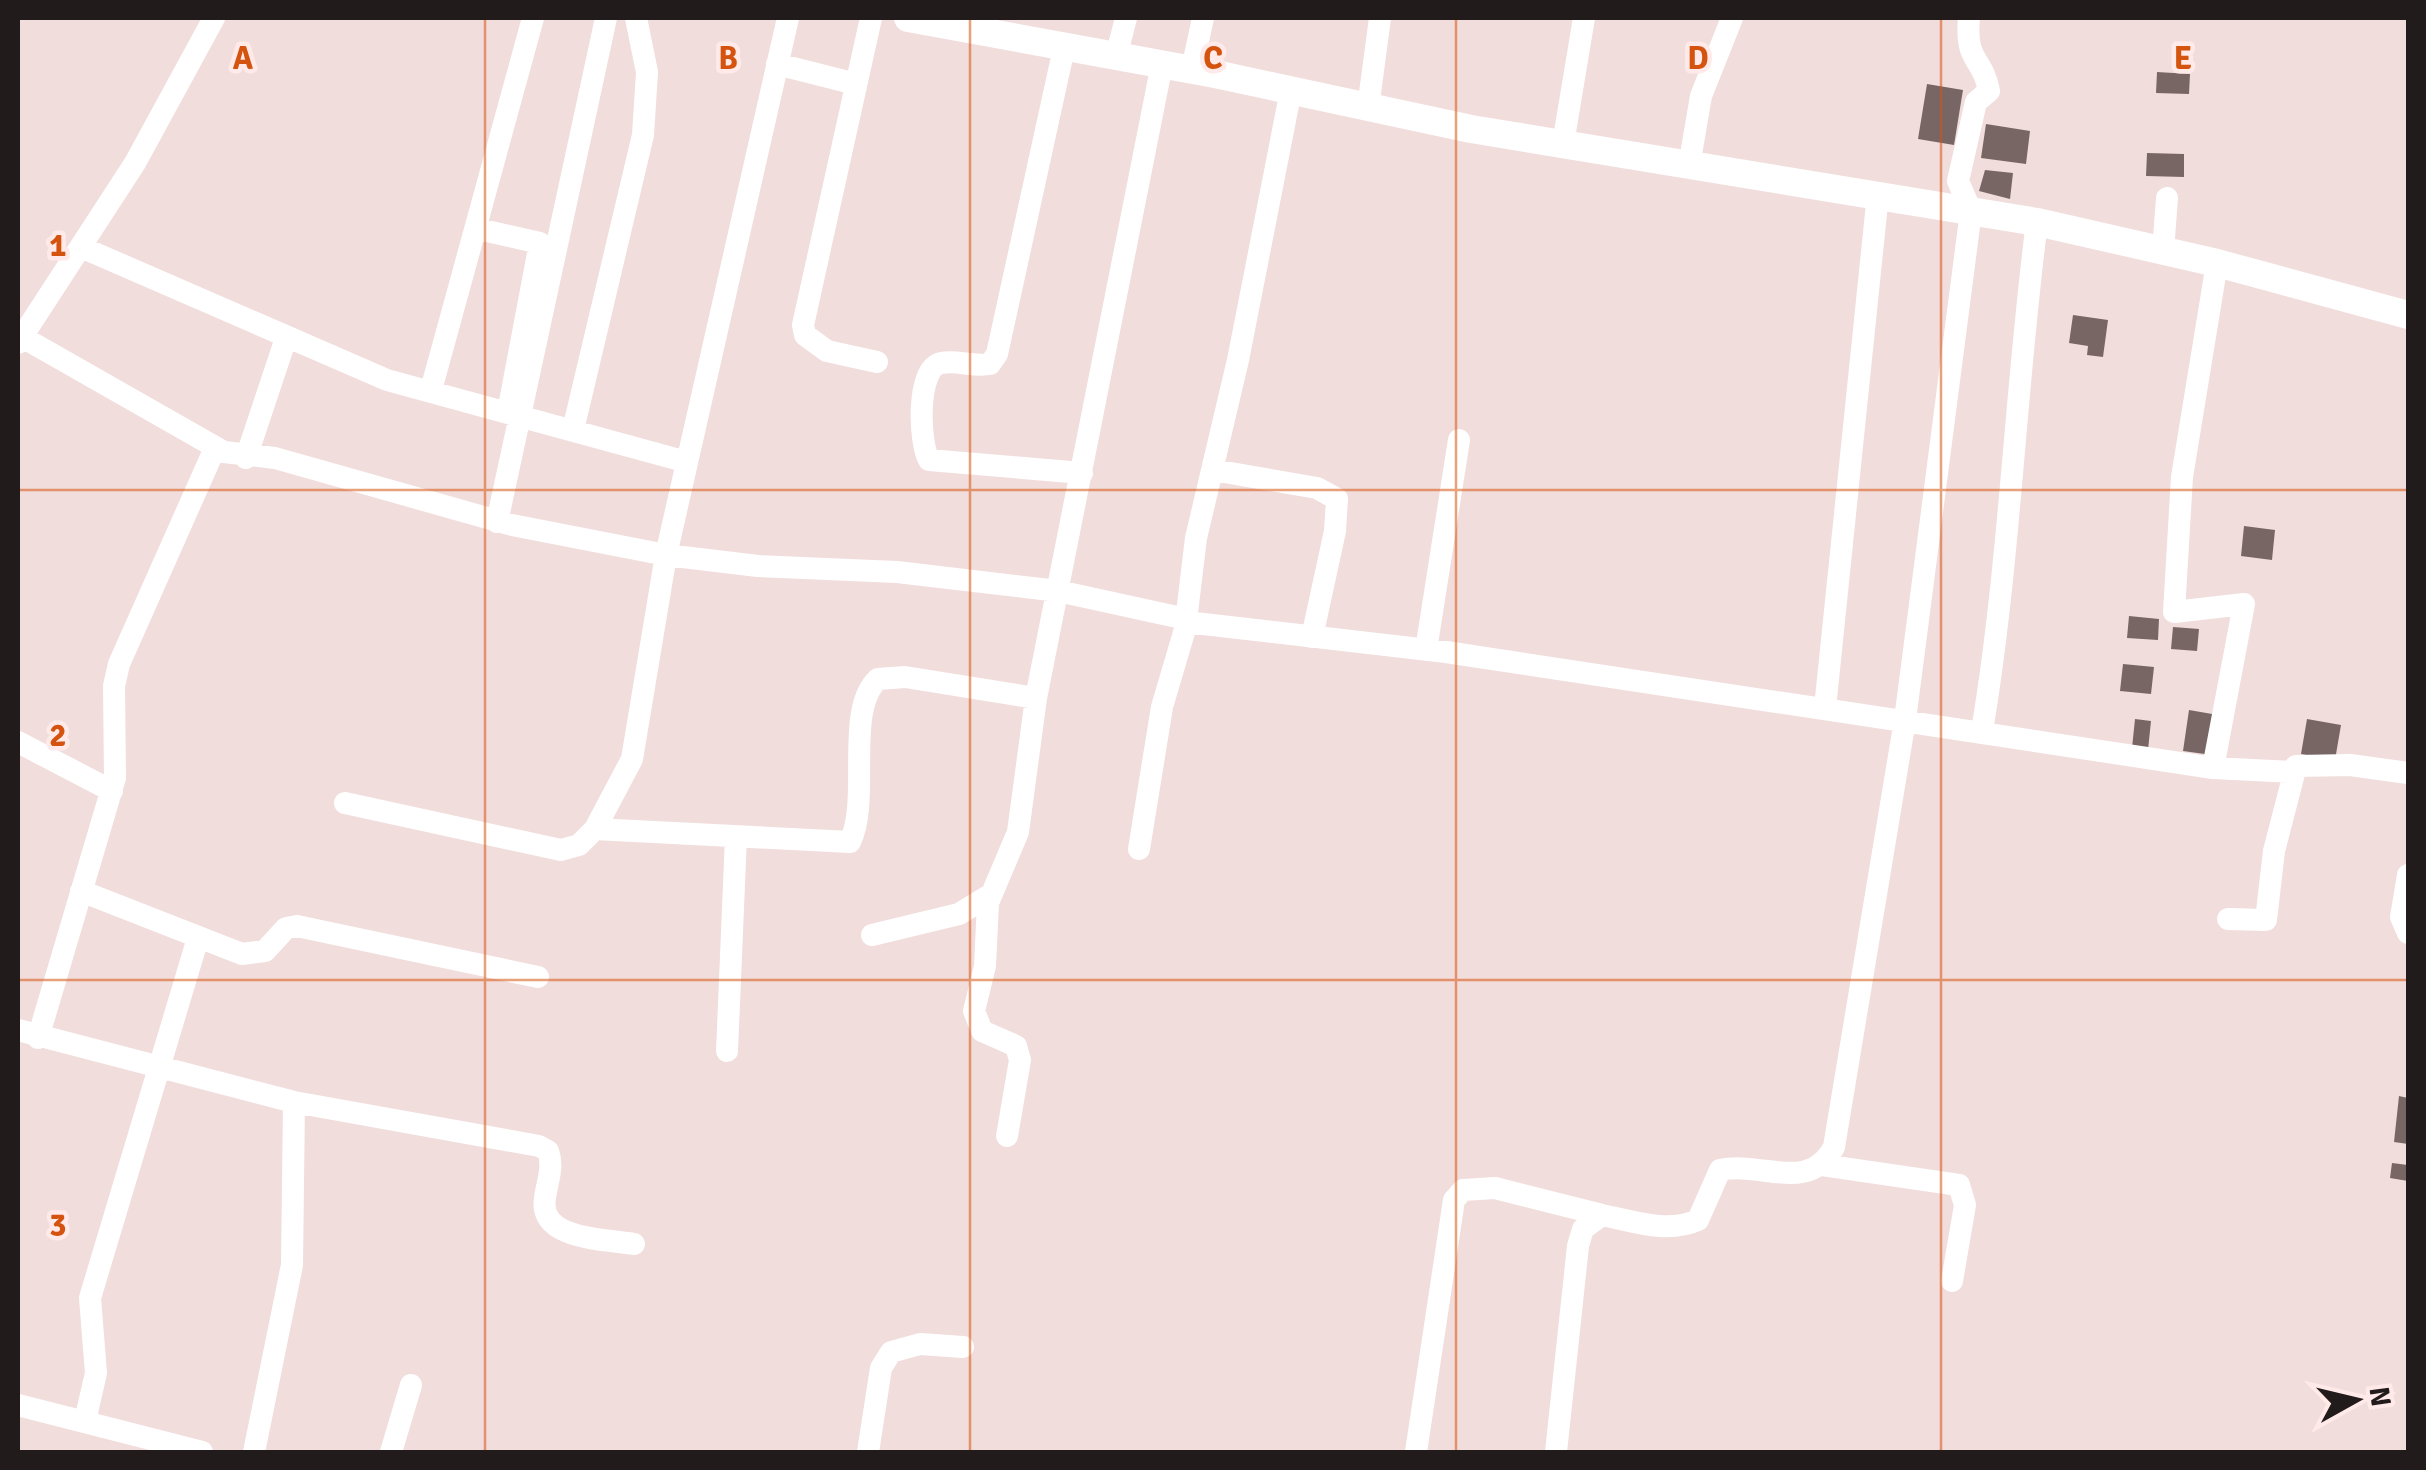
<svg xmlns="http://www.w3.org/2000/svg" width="2426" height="1470" viewBox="0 0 2426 1470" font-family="Signika,sans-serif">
<rect width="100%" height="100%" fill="#f1dddc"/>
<path fill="#786665" d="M2157,72l33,2 -1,20 -33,-1z
M1927,84l36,6 -9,55 -36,-6z
M1986,124l44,7 -4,33 -45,-6z
M2147,153l37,1v23l-38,-1z
M1985,170l28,3 -3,26 -31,-8z
M2073,315l35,5 -5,37 -16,-2 1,-9 -19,-3z
M2244,526l31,4 -3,30 -31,-4z
M2129,616l30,3 -1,21 -31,-2z
M2173,627l26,2 -2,22 -26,-2z
M2123,664l31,3 -3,27 -31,-3z
M2189,710l29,5 -6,40 -29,-4z
M2135,719l16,2 -3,29 -16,-2z
M2307,719l34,6 -6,35 -34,-6z
M2399,1096l9,2v46l-14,-2z
M2392,1163l16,2v16l-18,-3z"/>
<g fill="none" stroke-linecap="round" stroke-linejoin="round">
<path stroke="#fff" stroke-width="22" d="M871,18l-68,307 2,10 22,16 50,11
M1064,48l-67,306 -7,10c-17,3 -33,-4 -49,-1 -25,5 -22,80 -12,97l153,13
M1116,57l10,-39
M777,64l79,20
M1192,69l11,-51
M1368,108l12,-90
M1563,144l21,-126
M1689,166l12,-70 31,-78
M478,229l62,14 -32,169
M83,248l304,132 300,82
M2163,251l4,-53
M22,337l202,115 51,6 237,67 154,30 92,11 139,6 161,19 119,26 10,-3
M18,343l117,-180 79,-145
M431,390l102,-372
M573,430l70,-295 4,-63 -11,-54
M246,458l40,-120
M1213,470l104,18 20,11 -2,32 -23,106
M497,522l109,-504
M1186,622l260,30 767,116 80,4 3,-6 54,-1 58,8
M1426,650l33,-210
M1825,708l53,-514
M1982,731c28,-168 33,-340 55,-509
M18,742l94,49
M2213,768l31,-164 -70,8 8,-135 35,-214
M345,803l216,47 18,-5 16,-16 37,-70 34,-204 122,-537
M595,829l255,13c21,-43 -6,-132 28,-163l27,-2 131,21
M1139,849l23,-142 23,-78 11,-91 42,-178 53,-270
M2408,875l-7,42 7,16
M81,891l161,63 23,-3 21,-23 11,-2 241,51
M2228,919l38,1 8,-69 22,-85
M872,935l87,-21 31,-19
M18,1030l276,72 245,44 9,5c6,16 -1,31 -3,47 -7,42 60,41 89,46
M38,1038l77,-260 -1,-92 5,-22 96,-216
M727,1051l9,-214
M1007,1136l13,-76 -4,-14 -34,-15 -8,-20 11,-45 3,-63 30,-71 18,-134 126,-634
M1822,1165l137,20 6,20 -13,76
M18,1405l184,47
M85,1421l11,-48 -6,-75 108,-360
M254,1452l38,-187 2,-163
M391,1452l20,-67
M868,1452l13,-84 10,-16 29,-8 43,3
M1416,1452l38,-252 9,-10 32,-2 107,27
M1556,1452l22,-206 5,-17 19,-14c31,6 65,19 96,5l22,-50c42,-9 89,24 114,-23l71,-427 66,-509 -13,-30 18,-79 13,-11c-7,-36 -24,-27 -20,-73"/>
<path stroke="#fff" stroke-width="28" d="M908,18l307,56 256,55 566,93 180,41 191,52"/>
</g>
<path fill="none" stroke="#d4530e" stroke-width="2.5" stroke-opacity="0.55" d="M485,18v1434M970,18v1434M1456,18v1434M1941,18v1434M18,490h2390M18,980h2390"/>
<g font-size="32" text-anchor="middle" font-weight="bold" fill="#d4530e" stroke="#ffeae9" stroke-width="9" stroke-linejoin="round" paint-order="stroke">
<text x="243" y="69">A</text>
<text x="728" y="69">B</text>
<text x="1213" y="69">C</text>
<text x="1698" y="69">D</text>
<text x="2183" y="69">E</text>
<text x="58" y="256">1</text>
<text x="58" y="746">2</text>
<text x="58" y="1236">3</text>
</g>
<rect width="2426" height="1470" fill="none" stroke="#221b1b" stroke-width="40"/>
<g transform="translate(2356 1400) rotate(82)" stroke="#ffeae9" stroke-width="8" paint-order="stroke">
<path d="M0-8L18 38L0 25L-18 38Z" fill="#221b1b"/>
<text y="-15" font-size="28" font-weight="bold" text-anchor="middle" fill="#221b1b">N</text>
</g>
</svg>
